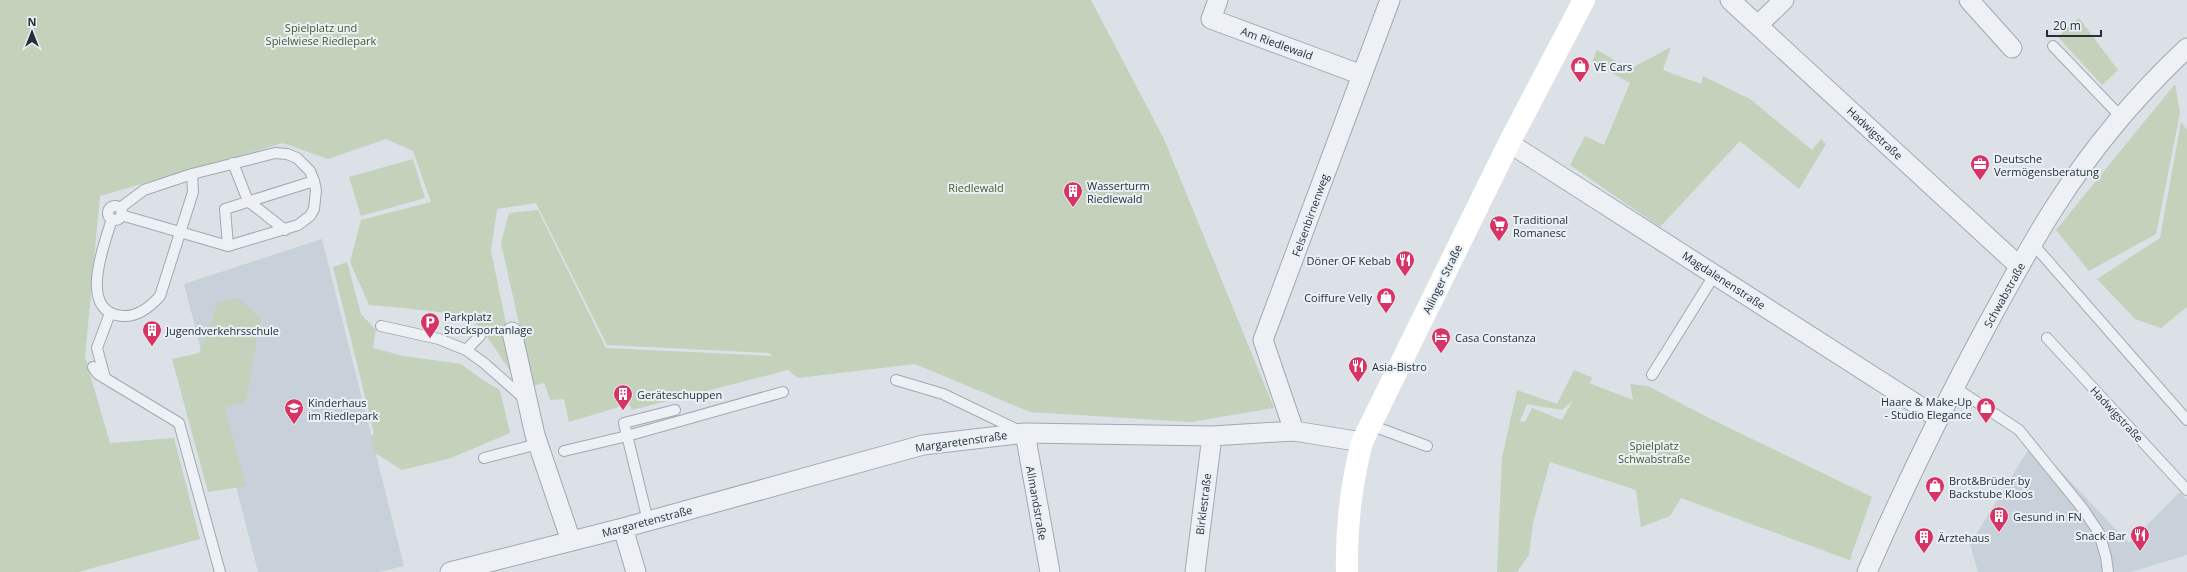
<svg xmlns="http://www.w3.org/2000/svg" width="2187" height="572" viewBox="0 0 2187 572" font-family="'Open Sans',sans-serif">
<rect width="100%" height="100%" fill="#dbe1e7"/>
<path fill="#c8d1d9" d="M322,239l82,327 -25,6h-121l-74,-288z
M2033,442l96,101 51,-51 7,8v55l-56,17h-153l-8,-28z"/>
<path fill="#c4d1bb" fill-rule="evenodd" d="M0,0h1091l73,139 110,269 -83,14 -161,-10 -115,-48 -117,14 -10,-8 -156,40 -3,-6 -60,18 -5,-23 -14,1 -6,-17 -11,3 -32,-143 8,-30 29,-3 68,138 166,8 -3,-3 -162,-8 -71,-142 -39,6 -6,42 27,131c-17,-22 -29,-49 -51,-65 -7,-4 -84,-11 -98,-12l-19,-43 11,-42 70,-18 -18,-51 -27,-12 -58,20 -45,-16 -183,53 -15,161 25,86 64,-5 26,101 -122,33h-78z
M2079,18l39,52 -16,15 -44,-48z
M1671,47l-8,23 38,14 2,-8 47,23 62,51 9,-11 5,5 -27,45 -59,-48 -80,86 -90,-62 15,-29 19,9 26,-62 -38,-21 5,-12 33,19z
M2175,84l5,29 -24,121 -67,37 -33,-41z
M2181,122l6,8v177l-26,21 -26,-9 -38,-40 63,-41z
M413,159l12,39 -64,18 -12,-39z
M347,262l14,52 15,16 -3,18 31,8 57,8 23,17 16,9 10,43 -59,25 -49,12 -27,-17 -4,-16 3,-4 -41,-166z
M237,298l24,20 -15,83 -21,7 21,78 -38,6 -36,-133 27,-6 19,-50z
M1574,370l19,8 -4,5 44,17 -3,-16 18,2 59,31 165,80 -21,59 1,2 -3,2 -168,-62 -11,18 -29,11 -5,-37 -86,-28 -17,61 -4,32 -12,17h-20l5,-114 15,-68 40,14zM1573,400l-11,20 -30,-12 -7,14 -5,-1 7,-17 35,6z"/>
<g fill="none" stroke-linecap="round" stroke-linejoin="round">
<defs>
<path id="lane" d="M2053,46l69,72
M233,163l15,38 37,29
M108 213a7 7 0 1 1 14 0a7 7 0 1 1-14 0Z
M120,208l24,-18 48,-16 83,-21 12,1 10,4 13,13 4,10 2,9 -2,19 -4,7 -12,9 -70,21 -107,-31
M112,219c-8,26 -35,94 11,97 14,1 28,-10 37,-20l33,-104 -1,-18
M2033,244l154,176
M228,246l-3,-37 89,-28
M381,326l58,13 27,11
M480,336l-14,14 18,13 42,37
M2047,338l140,152
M93,367l5,7 81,49 41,149
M1652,375l63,-101
M105,378l-8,-30 13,-35
M896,380l47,14 77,37
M1954,387l65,43 64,79 16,24 7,24 2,15
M1370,425l57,21
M564,451l63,-15 156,-44
M484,458l54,-14
M648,521l-24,-98 51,-13"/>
<path id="street" d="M1218,0l-7,19 151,56
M1730,0l289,266
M1969,0l43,48
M1758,25l26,-25
M1509,143l429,275
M512,332l23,103 36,106
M1294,431l-31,-91 127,-340
M1025,433l25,139
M623,528l13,44
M450,572l173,-44 300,-83 102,-12 187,3 82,-5 68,11
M1195,572l17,-136
M1867,572c36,-83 75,-163 118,-243 23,-42 45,-84 71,-124 36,-56 82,-111 131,-157"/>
</defs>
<use href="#lane" stroke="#a0a9b1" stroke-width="12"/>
<use href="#street" stroke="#a0a9b1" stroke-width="21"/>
<use href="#lane" stroke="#edf1f5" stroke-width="10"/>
<use href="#street" stroke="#edf1f5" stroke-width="19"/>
<path stroke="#fff" stroke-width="22" d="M1347,572c-1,-45 4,-87 15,-130l147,-299 75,-143"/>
</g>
<defs>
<symbol id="shop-pin" viewBox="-11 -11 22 30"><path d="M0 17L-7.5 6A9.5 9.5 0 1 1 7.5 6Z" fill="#d83365" stroke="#eaf0f4"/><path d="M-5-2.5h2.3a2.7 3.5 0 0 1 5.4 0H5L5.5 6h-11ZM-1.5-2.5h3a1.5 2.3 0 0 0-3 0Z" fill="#fff"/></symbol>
<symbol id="office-pin" viewBox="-11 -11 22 30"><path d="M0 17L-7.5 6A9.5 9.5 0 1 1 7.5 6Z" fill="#d83365" stroke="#eaf0f4"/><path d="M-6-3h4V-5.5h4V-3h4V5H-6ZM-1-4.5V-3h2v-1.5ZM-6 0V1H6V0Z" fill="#fff"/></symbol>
<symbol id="building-pin" viewBox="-11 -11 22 30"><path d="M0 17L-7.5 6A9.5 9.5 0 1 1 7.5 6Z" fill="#d83365" stroke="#eaf0f4"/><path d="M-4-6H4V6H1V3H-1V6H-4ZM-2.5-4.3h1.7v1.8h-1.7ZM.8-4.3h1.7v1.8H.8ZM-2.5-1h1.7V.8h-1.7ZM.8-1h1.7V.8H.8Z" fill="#fff"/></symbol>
<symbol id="supermarket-pin" viewBox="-11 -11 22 30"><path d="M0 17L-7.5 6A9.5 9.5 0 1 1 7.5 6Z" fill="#d83365" stroke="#eaf0f4"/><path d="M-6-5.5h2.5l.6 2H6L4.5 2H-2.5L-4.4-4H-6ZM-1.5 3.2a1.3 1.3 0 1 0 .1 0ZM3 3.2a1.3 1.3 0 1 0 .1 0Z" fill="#fff"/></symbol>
<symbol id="restaurant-pin" viewBox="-11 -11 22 30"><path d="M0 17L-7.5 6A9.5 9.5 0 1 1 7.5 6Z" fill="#d83365" stroke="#eaf0f4"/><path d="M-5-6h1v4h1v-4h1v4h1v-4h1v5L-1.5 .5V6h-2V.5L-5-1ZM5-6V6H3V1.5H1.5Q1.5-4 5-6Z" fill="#fff"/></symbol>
<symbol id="parking-pin" viewBox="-11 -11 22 30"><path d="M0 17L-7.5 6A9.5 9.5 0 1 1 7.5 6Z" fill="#d83365" stroke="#eaf0f4"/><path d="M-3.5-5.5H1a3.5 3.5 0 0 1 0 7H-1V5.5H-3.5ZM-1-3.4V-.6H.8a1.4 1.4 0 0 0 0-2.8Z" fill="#fff"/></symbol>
<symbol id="hotel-pin" viewBox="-11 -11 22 30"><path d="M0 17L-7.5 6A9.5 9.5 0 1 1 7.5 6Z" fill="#d83365" stroke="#eaf0f4"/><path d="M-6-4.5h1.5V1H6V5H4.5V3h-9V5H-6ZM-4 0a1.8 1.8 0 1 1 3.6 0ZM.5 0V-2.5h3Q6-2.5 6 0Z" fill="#fff"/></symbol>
<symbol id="school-pin" viewBox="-11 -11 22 30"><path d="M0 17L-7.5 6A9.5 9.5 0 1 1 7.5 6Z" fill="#d83365" stroke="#eaf0f4"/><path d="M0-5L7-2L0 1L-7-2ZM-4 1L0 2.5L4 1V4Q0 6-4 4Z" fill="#fff"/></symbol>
</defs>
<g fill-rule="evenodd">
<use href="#shop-pin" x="1569" y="55" width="22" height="30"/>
<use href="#office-pin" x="1969" y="153" width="22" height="30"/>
<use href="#building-pin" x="1062" y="180" width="22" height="30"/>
<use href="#supermarket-pin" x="1488" y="214" width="22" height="30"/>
<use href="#restaurant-pin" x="1394" y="249" width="22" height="30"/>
<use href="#shop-pin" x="1375" y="286" width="22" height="30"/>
<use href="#parking-pin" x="419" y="311" width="22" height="30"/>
<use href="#building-pin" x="141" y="319" width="22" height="30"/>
<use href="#hotel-pin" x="1430" y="326" width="22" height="30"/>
<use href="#restaurant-pin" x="1347" y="355" width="22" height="30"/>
<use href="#building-pin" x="612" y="383" width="22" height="30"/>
<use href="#shop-pin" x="1975" y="396" width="22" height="30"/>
<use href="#school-pin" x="283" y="397" width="22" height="30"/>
<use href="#shop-pin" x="1924" y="475" width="22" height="30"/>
<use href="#building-pin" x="1988" y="505" width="22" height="30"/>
<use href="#restaurant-pin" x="2129" y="524" width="22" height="30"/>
<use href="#building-pin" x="1913" y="526" width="22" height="30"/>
</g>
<g text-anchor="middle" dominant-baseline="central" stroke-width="4" stroke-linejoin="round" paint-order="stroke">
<g font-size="11" fill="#3f5a30" stroke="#eaf0f4">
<text x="321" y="27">Spielplatz und<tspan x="321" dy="13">Spielwiese Riedlepark</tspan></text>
<text x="976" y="187">Riedlewald</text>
<text x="1654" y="445">Spielplatz<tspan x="1654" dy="13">Schwabstraße</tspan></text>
</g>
<g font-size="11" fill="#24313d" stroke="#eaf0f4">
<text transform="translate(1277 43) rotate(20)">Am Riedlewald</text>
<text transform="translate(1875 133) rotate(43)">Hadwigstraße</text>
<text transform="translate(1310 215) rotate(-70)">Felsenbirnenweg</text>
<text transform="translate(1442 279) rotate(-64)">Ailinger Straße</text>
<text transform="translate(1724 280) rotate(33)">Magdalenenstraße</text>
<text transform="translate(2004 295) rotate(-61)">Schwabstraße</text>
<text transform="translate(2117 414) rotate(47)">Hadwigstraße</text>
<text transform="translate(961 441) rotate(-8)">Margaretenstraße</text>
<text transform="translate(1037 503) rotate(80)">Allmandstraße</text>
<text transform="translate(1203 504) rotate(-83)">Birklestraße</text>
<text transform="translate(647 521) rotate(-15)">Margaretenstraße</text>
</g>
<g font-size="11" fill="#24313d" stroke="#eaf0f4" text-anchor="start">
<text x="1594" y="66">VE Cars</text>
<text x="1994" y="158">Deutsche<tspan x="1994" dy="13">Vermögensberatung</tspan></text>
<text x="1087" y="185">Wasserturm<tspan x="1087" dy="13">Riedlewald</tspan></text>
<text x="1513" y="219">Traditional<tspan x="1513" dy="13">Romanesc</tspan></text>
<text x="1391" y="260" text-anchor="end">Döner OF Kebab</text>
<text x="1372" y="297" text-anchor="end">Coiffure Velly</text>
<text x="444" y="316">Parkplatz<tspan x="444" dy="13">Stocksportanlage</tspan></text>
<text x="166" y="330">Jugendverkehrsschule</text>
<text x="1455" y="337">Casa Constanza</text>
<text x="1372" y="366">Asia-Bistro</text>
<text x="637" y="394">Geräteschuppen</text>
<text x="1972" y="401" text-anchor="end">Haare &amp; Make-Up<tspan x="1972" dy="13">- Studio Elegance</tspan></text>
<text x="308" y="402">Kinderhaus<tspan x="308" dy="13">im Riedlepark</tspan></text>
<text x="1949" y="480">Brot&amp;Brüder by<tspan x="1949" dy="13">Backstube Kloos</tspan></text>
<text x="2013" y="516">Gesund in FN</text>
<text x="2126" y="535" text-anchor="end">Snack Bar</text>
<text x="1938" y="537">Ärztehaus</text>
</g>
</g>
<g transform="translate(32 32)" stroke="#eaf0f4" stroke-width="3" paint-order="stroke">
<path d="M0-3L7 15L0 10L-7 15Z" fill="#24313d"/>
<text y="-6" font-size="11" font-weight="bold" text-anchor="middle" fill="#24313d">N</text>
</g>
<path d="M2047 30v6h54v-6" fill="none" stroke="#24313d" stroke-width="2"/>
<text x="2053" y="30" font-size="12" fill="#24313d" stroke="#eaf0f4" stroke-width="3" paint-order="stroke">20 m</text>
</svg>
